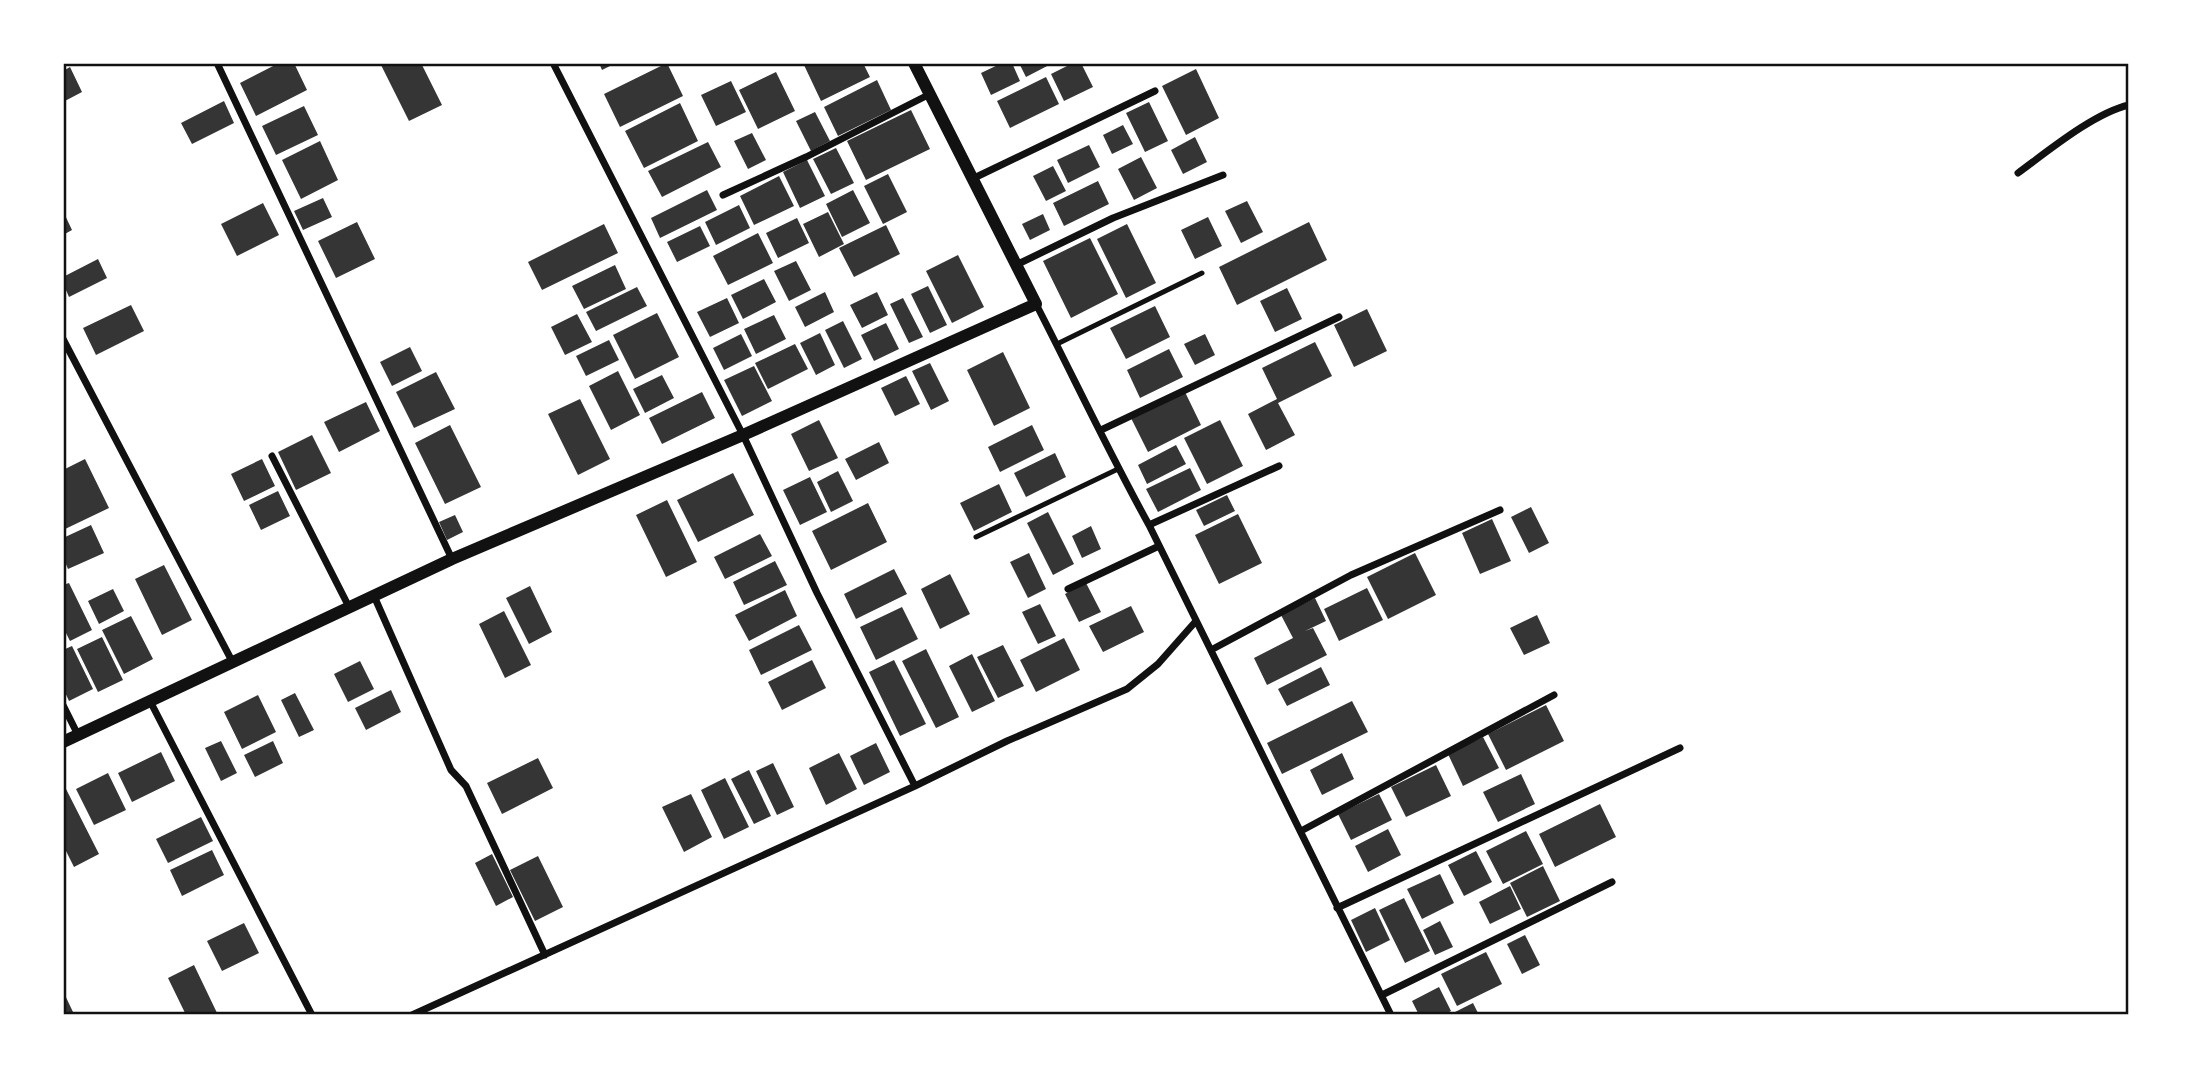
<svg xmlns="http://www.w3.org/2000/svg" width="2192" height="1078" viewBox="0 0 2192 1078" font-family="'Source Sans 3',sans-serif">
<rect width="100%" height="100%" fill="#fff"/>
<path fill="#353535" d="M279,63h15l13,27 -51,26 -16,-33z
M380,63h41l21,42 -33,16z
M599,63h17l-14,7z
M667,63l16,33 -63,31 -16,-33z
M808,63h55l7,14 -49,24 -17,-36z
M1002,63h10l8,18 -29,14 -10,-22z
M1019,63h34l-27,14z
M1073,63h8l12,24 -29,14 -13,-27z
M70,67l12,25 -19,10v-31z
M1196,69l23,49 -33,17 -24,-49z
M776,72l19,39 -37,18 -19,-39z
M1046,77l13,27 -49,24 -13,-27z
M877,80l14,30 -53,26 -14,-29z
M731,81l15,31 -30,14 -15,-31z
M224,101l10,22 -42,21 -11,-21z
M1149,102l19,39 -23,11 -19,-39z
M680,103l18,38 -54,27 -19,-37z
M304,106l14,29 -42,20 -14,-29z
M911,110l19,39 -64,31 -19,-39z
M815,112l15,29 -19,10 -15,-30z
M1123,125l10,19 -21,10 -9,-19z
M752,133l14,27 -18,9 -14,-28z
M1195,137l12,25 -24,12 -12,-24z
M320,141l18,39 -37,19 -19,-39z
M708,142l13,25 -59,30 -14,-26z
M1089,145l11,22 -32,16 -11,-23z
M836,148l18,35 -23,11 -18,-35z
M1141,157l16,31 -23,12 -16,-31z
M807,160l18,36 -25,12 -17,-36z
M1053,166l13,25 -20,10 -13,-25z
M888,174l19,38 -24,12 -19,-38z
M779,176l15,30 -40,19 -14,-29z
M1098,181l11,23 -45,22 -11,-23z
M707,190l10,20 -57,28 -9,-20z
M853,190l17,33 -28,14 -16,-33z
M323,198l9,19 -29,13 -9,-19z
M1247,201l16,31 -22,11 -16,-32z
M263,203l16,32 -42,21 -16,-32z
M739,205l11,23 -34,17 -11,-23z
M63,211l9,19 -9,5z
M828,212l16,32 -25,13 -16,-33z
M1043,214l7,16 -20,10 -8,-16z
M1208,217l14,29 -27,13 -14,-29z
M797,218l12,25 -31,15 -12,-25z
M357,222l18,37 -39,19 -18,-37z
M1309,222l18,38 -90,45 -18,-38z
M604,224l14,29 -76,37 -14,-28z
M1127,224l29,59 -30,15 -29,-59z
M886,225l14,29 -46,23 -15,-29z
M700,226l10,20 -33,16 -10,-20z
M758,233l15,30 -45,22 -15,-29z
M1090,238l28,56 -47,24 -28,-57z
M958,255l26,52 -32,16 -26,-52z
M98,259l9,19 -38,19 -6,-14v-6z
M796,261l15,29 -22,11 -15,-30z
M615,265l11,24 -42,20 -12,-23z
M764,279l12,23 -33,17 -12,-24z
M928,286l19,39 -17,8 -19,-39z
M637,287l10,19 -51,25 -10,-19z
M1287,288l15,31 -27,13 -15,-31z
M825,292l9,20 -29,15 -10,-20z
M877,292l11,23 -26,13 -12,-23z
M727,298l12,25 -29,14 -13,-25z
M903,298l20,39 -14,6 -19,-39z
M131,305l13,26 -48,24 -13,-27z
M1155,306l15,31 -44,22 -16,-31z
M1367,309l20,42 -33,16 -20,-42z
M657,313l22,44 -44,22 -22,-44z
M577,314l15,28 -27,13 -14,-28z
M774,315l12,24 -30,15 -12,-25z
M843,321l19,38 -18,9 -19,-38z
M886,323l13,26 -25,12 -13,-26z
M820,333l15,32 -19,10 -16,-32z
M741,334l11,22 -28,14 -11,-22z
M1205,334l10,21 -20,10 -11,-21z
M609,340l10,20 -33,16 -10,-20z
M1315,342l17,34 -54,27 17,32 -29,15 -18,-36 29,-15 -15,-31z
M795,344l13,25 -40,20 -13,-26z
M410,347l12,24 -30,15 -12,-24z
M1169,349l14,28 -43,21 -13,-28z
M1003,352l27,56 -36,18 -27,-56z
M930,363l19,38 -18,9 -19,-39z
M754,366l18,35 -30,15 -18,-36z
M618,371l22,44 -29,15 -22,-44z
M436,372l19,37 -41,19 -18,-36z
M662,375l12,23 -29,15 -12,-24z
M906,376l14,28 -25,12 -14,-28z
M702,392l13,26 -53,26 -13,-26z
M1185,392l16,33 -53,27 -17,-34z
M580,399l30,60 -32,16 -30,-61z
M366,402l14,29 -41,21 -15,-30z
M819,420l19,38 -29,13 -18,-37z
M1220,420l23,46 -36,18 -23,-46z
M450,425l31,62 -36,17 -30,-61z
M1032,425l12,25 -44,22 -12,-25z
M312,435l19,38 -35,17 -18,-38z
M879,442l10,21 -33,17 -11,-21z
M1176,445l10,19 -39,20 -9,-19z
M1055,453l11,24 -40,20 -12,-24z
M85,459l24,49 -46,22v-60z
M262,459l13,27 -31,15 -13,-27z
M1190,468l11,22 -43,22 -12,-23z
M838,471l15,30 -22,11 -14,-30z
M733,473l21,42 -56,27 -21,-42z
M810,477l17,35 -27,13 -17,-35z
M999,484l13,28 -38,19 -14,-28z
M278,491l12,25 -29,14 -12,-25z
M1227,495l8,16 -31,15 -8,-16z
M667,500l30,62 -31,15 -30,-62z
M868,503l19,39 -56,28 -19,-39z
M1531,507l18,36 -20,10 -18,-36z
M1048,512l26,52 -21,11 -26,-52z
M1238,514l24,49 -43,21 -24,-49z
M455,515l8,17 -16,8 -8,-18z
M1492,519l19,42 -31,13 -18,-41z
M91,525l13,28 -36,16 -5,-12v-19z
M1091,526l10,23 -19,9 -10,-22z
M760,534l12,22 -47,23 -11,-22z
M1029,553l17,36 -18,9 -18,-36z
M1415,553l21,42 -48,24 -21,-42z
M775,561l12,24 -43,20 -11,-23z
M164,565l28,55 -30,15 -27,-56z
M894,569l13,25 -51,25 -12,-25z
M950,574l20,40 -30,15 -19,-40z
M69,583l23,47 -22,11 -7,-14v-42z
M1086,583l15,29 -22,10 -14,-28z
M530,586l22,46 -23,12 -23,-46z
M1367,588l16,32 -44,21 -15,-32z
M113,589l11,22 -25,13 -11,-23z
M785,590l12,26 -48,25 -14,-26z
M1315,598l11,23 -21,10 8,-3 14,27 -60,30 -13,-27 39,-20 -12,-23z
M1040,604l16,32 -18,8 -16,-32z
M1131,606l13,26 -41,20 -14,-26z
M902,607l16,32 -42,21 -16,-33z
M504,611l27,54 -26,13 -26,-54z
M1537,615l13,28 -26,12 -14,-27z
M131,616l22,43 -29,15 -22,-44z
M799,625l13,25 -51,25 -12,-25z
M102,637l21,43 -25,12 -21,-43z
M1064,638l16,32 -44,22 -16,-32z
M1003,645l21,41 -26,12 -21,-41z
M72,646l21,43 -24,12 -6,-13v-38z
M926,649l33,68 -23,11 -34,-67z
M972,654l23,47 -23,11 -23,-46z
M812,660l14,28 -44,22 -14,-28z
M894,660l32,64 -26,12 -31,-64z
M360,661l14,28 -26,13 -14,-28z
M1321,667l9,18 -43,21 -9,-17z
M391,690l10,22 -35,18 -11,-22z
M295,693l19,37 -15,7 -18,-37z
M258,695l18,37 -34,17 -18,-37z
M1352,701l16,31 -86,42 -15,-31z
M1546,705l18,36 -58,29 -18,-36z
M1483,737l16,31 -36,18 -15,-32z
M221,741l16,32 -16,8 -16,-33z
M273,741l10,22 -28,14 -11,-22z
M876,743l14,29 -26,13 -14,-29z
M161,752l14,29 -43,21 -14,-29z
M839,753l18,36 -31,16 -17,-37z
M1342,753l12,26 -32,16 -12,-25z
M538,758l15,30 -51,26 -15,-31z
M773,763l21,44 -17,8 -21,-44z
M1436,765l15,31 -45,21 -15,-30z
M749,770l22,46 -17,8 -23,-45z
M108,773l18,37 -32,15 -18,-36z
M1521,774l14,30 -37,18 -15,-30z
M725,778l24,49 -25,12 -23,-49z
M65,787l34,67 -25,13 -11,-22v-57z
M691,794l21,43 -28,15 -22,-45z
M1379,794l13,26 -41,20 -13,-26z
M1600,804l16,33 -61,30 -16,-33z
M201,817l12,24 -45,22 -12,-24z
M1388,829l13,26 -33,17 -13,-26z
M1526,831l17,33 -40,20 -17,-33z
M212,850l12,25 -42,21 -12,-26z
M1476,851l16,31 -28,14 -16,-31z
M492,854l21,43 -17,9 -21,-43z
M538,856l25,51 -28,14 -25,-51z
M1543,866l17,35 -33,16 -17,-34z
M1440,874l14,29 -32,16 -15,-30z
M1510,886l11,23 -31,15 -11,-22z
M1404,898l26,53 -25,12 -26,-53z
M1375,908l15,32 -24,12 -15,-32z
M1440,921l13,26 -18,8 -12,-25z
M244,923l15,30 -37,18 -15,-30z
M1525,935l15,30 -18,9 -15,-30z
M1486,952l16,32 -45,22 -16,-32z
M194,965l24,50h-32l-18,-37z
M1439,987l12,24 -7,4h-25l-7,-14z
M63,991l10,21 -6,3h-4z
M1473,1003l6,12h-30z"/>
<g fill="none" stroke-linecap="round" stroke-linejoin="round">
<path stroke="#111" stroke-width="5" d="M1057,344l145,-71
M976,537l142,-68"/>
<path stroke="#111" stroke-width="7" d="M217,63l235,496
M553,63l190,372 74,158 98,193
M2018,173c30,-22 76,-60 111,-68
M972,179l183,-88
M723,195l83,-38 124,-63
M1016,265l97,-47 110,-43
M1036,304c38,74 73,149 113,221l242,490
M63,339l169,322
M1101,430l238,-113
M272,456l77,151
M1149,525l130,-59
M1068,589l91,-43
M374,596l77,174 15,16 79,169
M1211,650l140,-75 149,-65
M150,701l162,314
M63,705l15,30
M1301,831l253,-136
M1337,908l343,-160
M1382,995l230,-113
M412,1015l503,-229 92,-45 120,-52 31,-25 38,-43"/>
<path stroke="#111" stroke-width="12" d="M63,742l389,-183 291,-124 293,-131 -122,-241"/>
</g>
<rect width="2192" height="1078" fill="none" stroke="#ffffff" stroke-width="130"/>
<rect x="65" y="65" width="2062" height="948" fill="none" stroke="#111" stroke-width="2.5"/>
</svg>
